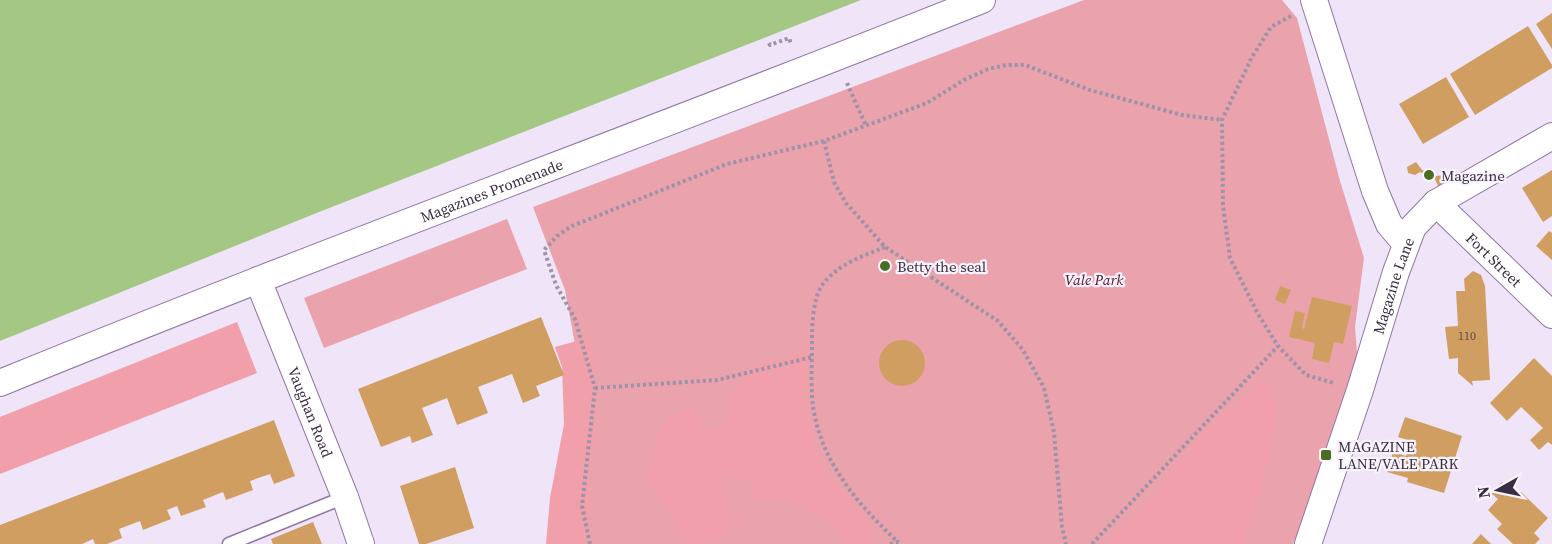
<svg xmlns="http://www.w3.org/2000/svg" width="1552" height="544" viewBox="0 0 1552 544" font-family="'Source Serif 4',serif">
<rect width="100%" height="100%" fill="#efe4f8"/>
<path fill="#eaa3ac" d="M1084,0h198l15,18 43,163 24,77 -9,69 5,63 -67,154h-723l17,-135 -22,-119 -32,-83z
M507,219l20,50 -203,79 -20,-50z"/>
<path fill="#f19fab" d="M237,322l20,51 -257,101v-57z
M591,337l3,21 -5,60 9,27 -12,9 -4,10 9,40 -5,40h-40l4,-46 14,-74 -2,-57 -7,-20z
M808,346c-2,44 -5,92 22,130 15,21 38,38 46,63l-7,5h-26l-2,-9 -11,-14 -43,-22 -30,2 -6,-18 -15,-7 -10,2 -6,8 11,32 15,2 -21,10 -9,13 -28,1 -45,-70 11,-12c2,-30 6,-46 38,-54l8,9 6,13 10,-1 13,-9 -1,-21 30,-38h25z
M1270,384l6,21 -4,43 -29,96h-137l32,-30 58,-72 25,-25 38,-32z"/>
<path fill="#a4c784" d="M0,0h861l-542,212 -319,129z"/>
<path fill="#d19e61" d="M1552,13v36l-16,-25z
M1528,26l24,39v3l-77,47 -25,-41z
M1446,77l23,40 -46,27 -24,-40z
M1416,162l6,8 14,6 9,-1 5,6 -7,5h-5l-3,-7 -15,-7 -5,3 -7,-2 -1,-6z
M1552,170v46l-9,6 -21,-34z
M1549,231l3,2v27l-16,-14z
M1473,271l8,4 4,11 5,94 -18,1 1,5 -15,-13v-15l-9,1 -4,-32 13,-1 -2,-35h9l-1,-12z
M1280,286l11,4 -6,14 -10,-4z
M1312,297l40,9 -9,38 -9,-2 -5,21 -17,-4 3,-16 -26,-6 6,-26 10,2 -3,15 2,1z
M541,317l23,58 -28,11 4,10 -17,7 -11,-29 -34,13 10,26 -31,12 -10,-27 -25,10 11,27 -21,8 -2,-7 -29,11 -23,-58z
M879 363a23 23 0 1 1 46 0a23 23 0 1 1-46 0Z
M1534,358l18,18v69l-4,-3 -9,8 -9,-10 13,-12 -22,-21 -14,14 -17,-18z
M1405,417l57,19 -18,57 -37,-11 1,-4 -21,-6 6,-20 13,4 5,-15 -13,-4z
M274,420l21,56 -21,8 -4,-10 -20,7 3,9 -27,10 -3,-8 -20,8 3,7 -25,9 -4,-10 -10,4 4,9 -28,11 -3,-9 -21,8 3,9 -15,6h-12l-2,-5 -11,5h-82v-19z
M455,467l19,61 -48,16h-7l-19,-58z
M1502,482l15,14 4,-4 27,26 -14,15 6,6 -5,5h-22l-16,-15 5,-5 -14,-14 10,-11 -7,-6z
M313,522l9,22h-49l-2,-5z
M1481,534l10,10h-19z"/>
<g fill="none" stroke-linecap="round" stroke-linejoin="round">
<defs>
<path id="lane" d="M229,544l116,-47"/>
<g id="street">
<path d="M1314,0l61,191 14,33 17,20"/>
<path id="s1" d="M1436,203l116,112"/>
<path id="s2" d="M258,280l87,217 16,47"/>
<path id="s3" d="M0,383c325,-133 656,-253 982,-383"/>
<path id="s4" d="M1308,544l52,-154 36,-118 17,-45 23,-24 116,-67"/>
</g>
</defs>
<use href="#lane" stroke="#9076a3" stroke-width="15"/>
<use href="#street" stroke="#9076a3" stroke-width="28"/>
<path stroke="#9d92a6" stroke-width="4" stroke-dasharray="3 3" stroke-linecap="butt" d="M1291,16l-20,11 -19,30 -30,63 1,86 7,52 28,56 20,32 28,29 28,8
M769,43l1,2 19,-7 2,6
M847,83l19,43
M824,141l10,41 12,21 39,44 113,74 25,29 21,38 10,44 8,95 4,17
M885,247c-22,9 -47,17 -62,37 -11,14 -11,45 -11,62 0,17 -1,34 0,50 4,60 44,107 86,146
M595,388l122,-8 95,-23
M590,544l-8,-38 13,-118 -20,-69 -19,-34 -12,-35 13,-14 15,-10 155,-62 97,-23 103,-38 37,-23 24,-11 18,-4h19l65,25 92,25 40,5
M890,544l8,-2 3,2
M1092,544l186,-198"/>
<use href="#lane" stroke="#fff" stroke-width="12"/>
<use href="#street" stroke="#fff" stroke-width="26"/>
</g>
<g fill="#4a6c23" stroke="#f9f3fe" stroke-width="2">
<circle cx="1429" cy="175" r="6"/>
<circle cx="885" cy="266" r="6"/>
<rect x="1320" y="449" width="12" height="12" rx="3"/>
</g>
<g text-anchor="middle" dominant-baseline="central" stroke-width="4.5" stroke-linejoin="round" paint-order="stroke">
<g font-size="12" fill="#5f4a49">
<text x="1467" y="336">110</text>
</g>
<g font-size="15" fill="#392e41" stroke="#f9f3fe" text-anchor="start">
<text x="1441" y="175">Magazine</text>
<text x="897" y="266">Betty the seal</text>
<text x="1338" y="446">MAGAZINE<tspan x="1338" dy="17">LANE/VALE PARK</tspan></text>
</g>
<g font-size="15" fill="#392e41" stroke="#f9f3fe">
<text stroke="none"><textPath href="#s3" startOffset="528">Magazines Promenade</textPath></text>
<text stroke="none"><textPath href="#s1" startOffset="81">Fort Street</textPath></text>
<text stroke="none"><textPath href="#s4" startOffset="272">Magazine Lane</textPath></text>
<text stroke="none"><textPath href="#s2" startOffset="142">Vaughan Road</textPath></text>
</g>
<g font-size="15" font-style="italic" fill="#581124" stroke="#f9f3fe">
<text x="1094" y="279">Vale Park</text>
</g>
</g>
<g transform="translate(1498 490) rotate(261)" stroke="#f9f3fe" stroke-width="4.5" paint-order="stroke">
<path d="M0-4.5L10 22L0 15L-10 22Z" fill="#392e41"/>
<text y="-9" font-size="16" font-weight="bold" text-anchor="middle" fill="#392e41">N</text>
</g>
</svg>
